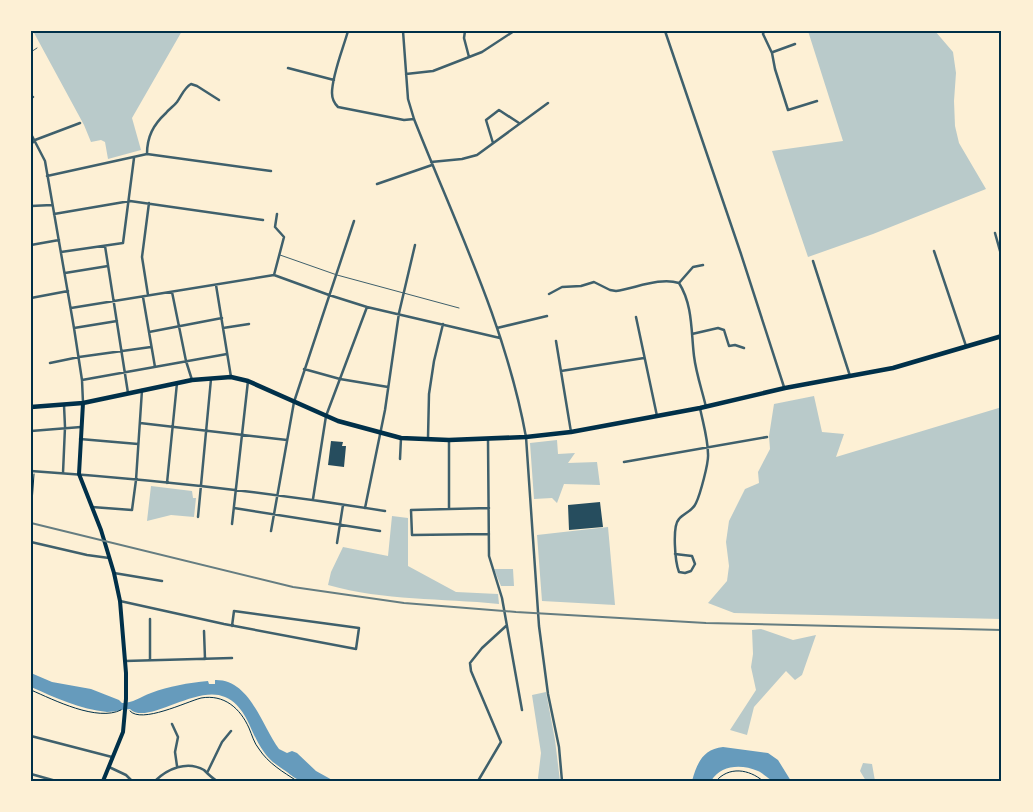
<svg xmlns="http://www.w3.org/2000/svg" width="1033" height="812" viewBox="0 0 1033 812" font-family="'Golos Text',sans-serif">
<rect width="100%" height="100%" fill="#fdf0d5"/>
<path fill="#b9caca" d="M33,31h149l-50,87 9,32 -33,9 -3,-17 -4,-2 -10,2 -7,-17z
M808,31h127l18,21 3,21 -2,28 1,25 4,17 27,46 -113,45 -65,23 -36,-106 71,-10z
M814,396l8,36 22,2 -8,23 166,-50v212l-268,-6 -26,-10 19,-22 2,-15 -3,-24 3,-21 16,-32 14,-6 -1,-11 12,-23 -1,-13 5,-32z
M557,440l1,14 17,-1 -7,10 29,-1 3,23 -36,-1 -7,19 -5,-5 -18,1 -4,-56z
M151,486l41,5 1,7h3l-2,19 -23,-2 -24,6z
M392,516l16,2v48l48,26 42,2 1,10c-58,-6 -114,-3 -171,-19l3,-13 12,-25 45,9z
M608,527l7,78 -73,-4 -5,-66z
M494,569h19l1,17h-13z
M761,629l32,11 23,-5 -14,40 -7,5 -9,-9 -32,36 -7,28 -17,-5 26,-40 -5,-23 2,-13 -1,-24z
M546,692l9,48 5,41h-21l-1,-3 3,-25 -9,-58z
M863,763l9,1 3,17h-9l-6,-10z"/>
<path fill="#669bbc" d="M31,673l21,9 39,7 28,11 3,3c11,0 18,-6 29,-10 18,-7 37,-10 57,-12l1,3h6v-4c35,-1 47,46 64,69l8,4 5,-2 5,2 19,18 18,10c-10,0 -25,2 -34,-1 -5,-1 -9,-5 -13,-8 -9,-6 -17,-11 -23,-20 -14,-18 -16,-45 -39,-55 -29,-13 -78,29 -95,12 -8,0 -14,3 -23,3 -27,-3 -51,-14 -76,-25z
M723,747l45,6 10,7 13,21c-6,0 -15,1 -20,-1 -5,-3 -8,-7 -13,-9 -17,-7 -37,-6 -47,10h-19c5,-18 11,-32 31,-34z"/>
<path fill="#264d5e" d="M331,441l12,1 -1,4h4l-2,21 -16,-2z
M600,502l3,25 -34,3 -1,-25z"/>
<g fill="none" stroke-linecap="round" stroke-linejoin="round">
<path stroke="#003049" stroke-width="1" d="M32,503l2,-29
M31,690c23,10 66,32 90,20
M130,711c11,13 56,-9 71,-13 23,-4 39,10 48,30 3,7 5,15 10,21 9,14 24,23 38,32
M716,781c13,-15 33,-12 47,0"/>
<path stroke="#3f606c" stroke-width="1" d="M31,52l6,-4
M280,255l57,20 122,33"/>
<path stroke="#3f606c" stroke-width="2.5" d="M348,31c-5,18 -16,44 -16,62 0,6 2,10 6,14l66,13 10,-1
M403,31l5,68 6,20c41,104 92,207 112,318l13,189 9,68 11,53 3,34
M465,31l-1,7 5,19
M665,31l76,223 43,133
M764,31l-1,3 9,19 3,16 13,41 29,-9
M773,52l22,-8
M288,68l46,12
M406,74l27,-3 49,-19 32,-21
M31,98l2,-1
M31,134l14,27 29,167 8,52 1,23
M493,143l-7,-23 13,-10 20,13
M31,144l4,-4 45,-17
M147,154c0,-17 6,-29 19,-41 3,-4 8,-7 11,-11 5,-7 7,-14 14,-18l6,2 22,14
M431,162l31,-3 15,-4 71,-52
M47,176l100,-22 124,17
M377,184l55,-19
M31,206l21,-1
M54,214l76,-13 133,19
M995,233l7,25
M31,245l28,-5
M105,246l23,147
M934,251l32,95
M61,252l62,-9 11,-85
M813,261l37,115
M65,273l43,-7
M274,275l10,-38 -9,-10 2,-13
M679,283c14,22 12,49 15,73 2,17 8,34 12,51
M679,283l14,-16 10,-2
M216,285l15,92
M172,292l14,69 6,19
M549,294l13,-7 19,-1 13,-4 16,8 6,1c20,-3 44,-14 63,-8
M148,295l-6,-38 7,-54
M143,297l12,70
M31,298l37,-7
M71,308l203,-33 55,20 38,12 133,31
M636,317l21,99
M74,328l43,-7
M223,328l26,-4
M497,328l50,-12
M149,332l73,-14
M692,334l26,-6 6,2 5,16 6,-1 9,3
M556,341l15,91
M50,363l29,-6 72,-10
M304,369l36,10 48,8
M561,371l83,-13
M82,380l145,-26
M140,423l147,17
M31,431l50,-4
M428,438l1,-44 5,-33 9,-37
M80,439l58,5
M488,439l1,117 13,42 20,112
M449,440v69
M400,459l1,-21
M624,462l143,-25
M31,471c118,8 237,21 354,40
M63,473l2,-46 -1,-22
M167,483l10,-100
M313,499l13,-83 41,-109
M92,507l40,3 4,-30 6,-90
M234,508l146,23
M365,508l20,-98 14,-97 16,-68
M489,508l-78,2 1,25 77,-1
M198,517l13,-138
M232,524l16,-143
M271,531l23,-129 60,-181
M31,542l56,13 22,3
M337,543l6,-38
M675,554l17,2 3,8 -4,7 -6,2 -6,-1c-4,-10 -7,-46 0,-53 5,-6 14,-8 17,-16 4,-8 13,-41 12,-49 0,-15 -5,-31 -8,-46
M114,573l48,8
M120,601l104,23 132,25 3,-21 -125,-17 -2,15
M150,619v41
M204,631l1,28
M125,661l107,-3
M172,724l6,13 -3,15 2,14
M31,736l81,21
M109,767l17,8 6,6
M207,773l15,-31 9,-11
M31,774l25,7
M155,781c12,-12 32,-21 49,-11 4,4 8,8 13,11
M478,781l23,-39 -30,-71 -1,-8 12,-15 24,-22"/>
<path stroke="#003049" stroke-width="4" d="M83,403l-4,71 22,56 13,43 6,28 6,72v26l-3,33 -20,49"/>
<path stroke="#003049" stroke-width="4.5" d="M31,407l52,-4 109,-23 39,-3 17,4 90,40 63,17 48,2 77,-3 45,-5 129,-24 85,-20 108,-20 109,-32"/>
<path stroke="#657d81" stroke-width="2" d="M31,523l262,64 111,16 112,9 190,11 296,7"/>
</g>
<rect width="1033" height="812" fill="none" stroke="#fdf0d5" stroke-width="65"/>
<rect x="32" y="32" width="968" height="748" fill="none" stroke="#003049" stroke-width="2"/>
</svg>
